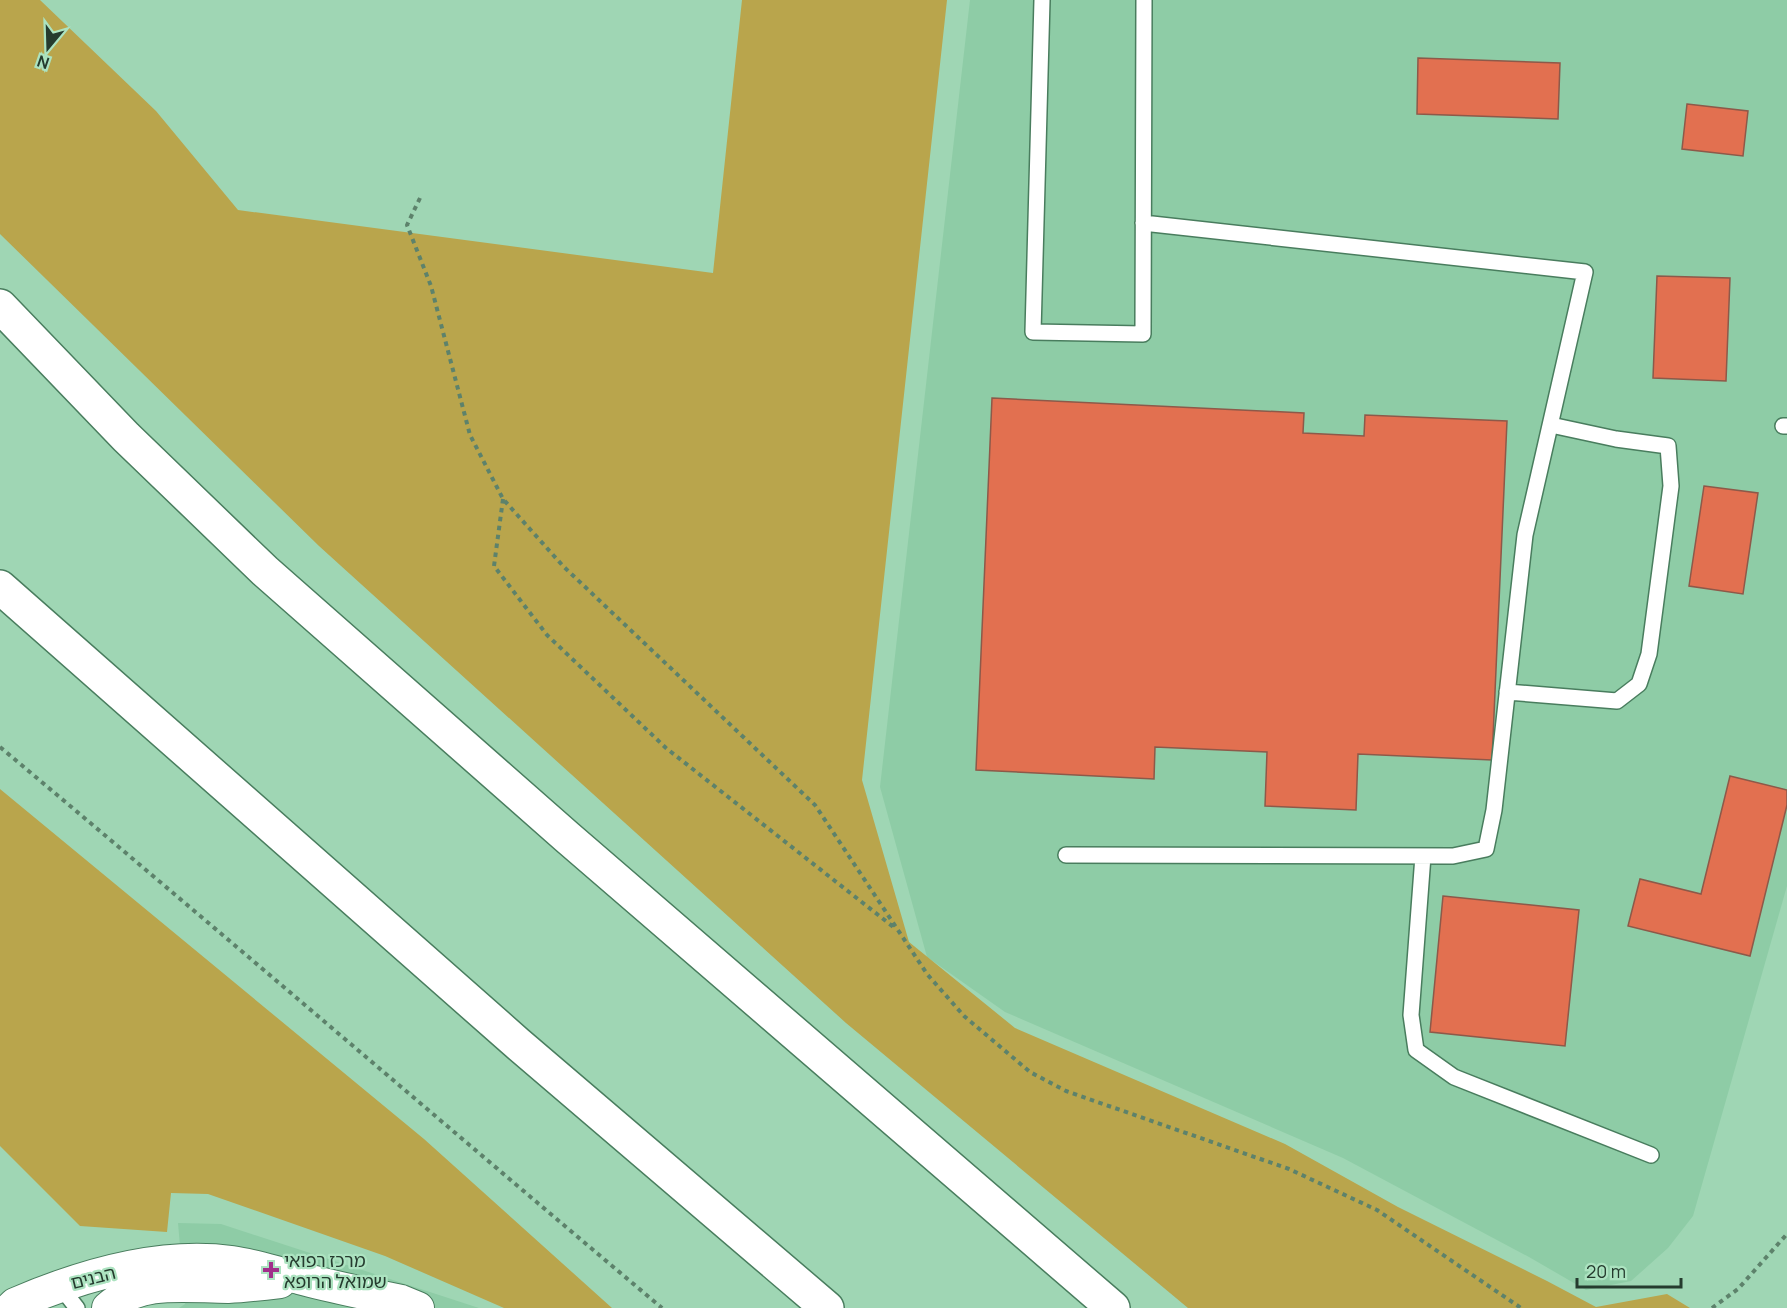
<svg xmlns="http://www.w3.org/2000/svg" width="1787" height="1308" viewBox="0 0 1787 1308" font-family="Manrope,'Noto Sans Hebrew',sans-serif">
<rect width="100%" height="100%" fill="#9fd6b4"/>
<path fill="#8ecca6" d="M970,0h817v886l-94,330 -25,32 -37,33 -45,9 -57,-33 -186,-99 -338,-146 -78,-55 -47,-170z
M178,1223l43,1 258,84h-300l6,-4z"/>
<path fill="#b9a54c" d="M0,0h40l116,111 82,99 475,63 29,-273h205l-85,780 47,162 106,86 270,116 113,63 149,74 49,26 71,-13 23,14h-502l-342,-285 -527,-477 -319,-312z
M0,789l424,350 188,169h-108l-119,-52 -177,-62 -37,-1 -4,39 -87,-6 -80,-80z"/>
<path fill="#e27050" stroke="#8d5949" stroke-width="1.5" d="M1418,58l142,5 -2,56 -141,-5z
M1687,104l61,7 -5,45 -61,-7z
M1657,276l73,2 -4,103 -73,-3z
M992,398l312,15 -1,20 61,3 1,-21 142,6 -15,339 -134,-6 -2,56 -91,-4 2,-54 -112,-5 -1,32 -178,-9z
M1704,486l54,7 -15,101 -54,-8z
M1730,776l57,14v15l-37,151 -122,-30 12,-47 61,15z
M1443,896l136,14 -14,136 -135,-14z"/>
<g fill="none" stroke-linecap="round" stroke-linejoin="round">
<defs>
<path id="lane" d="M1042,0l-9,332 110,2 1,-334
M1783,426h4
M1507,692l110,9 22,-17 10,-30 22,-168 -3,-40 -52,-7 -65,-14
M1066,855l387,1 33,-7 8,-39 31,-275 60,-263 -442,-49
M1423,856l-12,159 5,35 38,27 197,78
M59,1285l18,23"/>
<path id="street" d="M11,1308l4,-4c67,-29 144,-52 217,-42 22,3 45,11 67,16 34,9 68,16 102,23l17,7
M108,1308c32,-30 80,-21 120,-21 18,-1 35,-3 52,-5"/>
<path id="highway" d="M0,306l126,131 139,134 302,266 546,471
M0,587l517,456 310,265"/>
</defs>
<use href="#lane" stroke="#497d5e" stroke-width="18"/>
<use href="#street" stroke="#497d5e" stroke-width="34"/>
<use href="#highway" stroke="#497d5e" stroke-width="36"/>
<path stroke="#5d826b" stroke-width="4" stroke-dasharray="4.5 4.5" stroke-linecap="butt" d="M420,198l-13,27 24,61 39,149 33,64 60,67 252,239 112,169 37,42 66,56 36,19 223,78 88,41 144,98
M503,499l-9,67 53,69 119,113 230,181
M0,747c222,186 441,375 662,561
M1712,1308l26,-19 49,-55"/>
<use href="#lane" stroke="#fff" stroke-width="15"/>
<use href="#street" stroke="#fff" stroke-width="32"/>
<use href="#highway" stroke="#fff" stroke-width="33"/>
</g>
<path fill="#a22f8b" stroke="#ace3c0" stroke-width="2" d="M268 1261h6v6h6v6h-6v6h-6v-6h-6v-6h6z"/>
<g text-anchor="middle" dominant-baseline="central" stroke-width="4.5" stroke-linejoin="round" paint-order="stroke">
<g font-size="18" fill="#253b2e" stroke="#ace3c0" text-anchor="start">
<text x="284" y="1260">מרכז רפואי<tspan x="284" dy="21">שמואל הרופא</tspan></text>
</g>
<g font-size="18" fill="#253b2e" stroke="#ace3c0">
<text transform="translate(93 1277) rotate(-14)">הבנים</text>
</g>
</g>
<g transform="translate(48 48) rotate(199)" stroke="#ace3c0" stroke-width="4.5" paint-order="stroke">
<path d="M0-4.5L10 22L0 15L-10 22Z" fill="#253b2e"/>
<text y="-9" font-size="16" font-weight="bold" text-anchor="middle" fill="#253b2e">N</text>
</g>
<path d="M1577 1278v9h104v-9" fill="none" stroke="#253b2e" stroke-width="3"/>
<text x="1586" y="1278" font-size="18" fill="#253b2e" stroke="#ace3c0" stroke-width="4.5" paint-order="stroke">20 m</text>
</svg>
